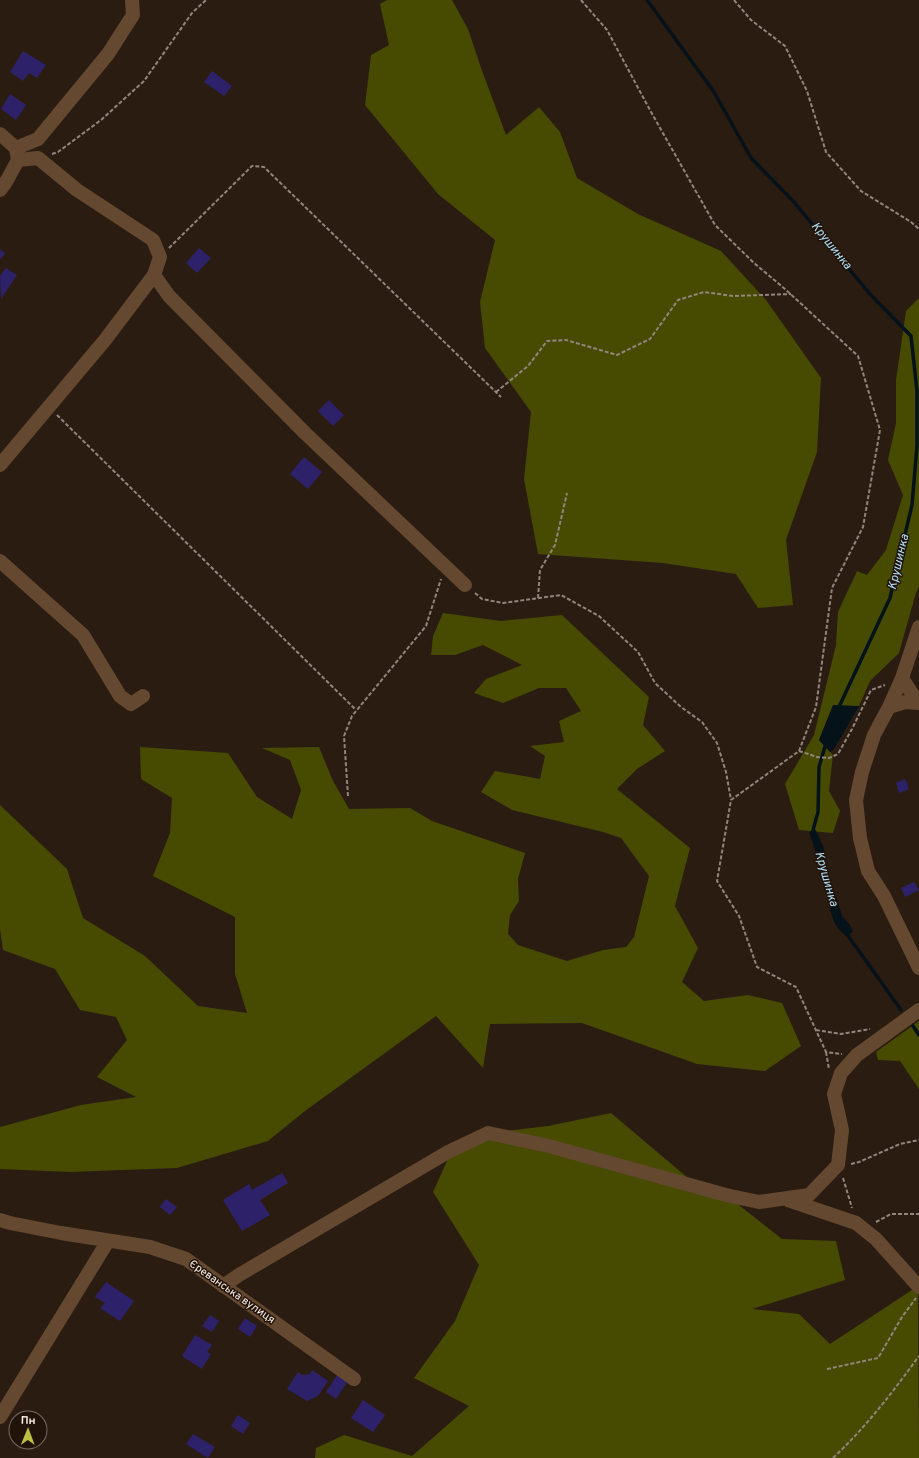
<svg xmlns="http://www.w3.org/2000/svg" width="919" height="1458" viewBox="0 0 919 1458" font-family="Overpass,sans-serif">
<rect width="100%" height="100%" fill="#2b1c12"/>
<path fill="#464b01" d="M387,0h65l16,29 13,39 25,67 33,-28 21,25 17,46 61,36 83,37 45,49 55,78 -4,74 -31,88 7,65 -35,3 -22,-34 -73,-11 -125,-9 -14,-75 7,-67 -46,-64 -5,-46 15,-62 -57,-46 -73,-89 6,-50 18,-10 -9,-41z
M919,298v288l-4,10 -16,57 -29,28 -11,25h-26l-14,34 14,15 -4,36 11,20 -7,22 -34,-3 -14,-46 29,-49 22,-90 2,-33 19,-41 10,4 19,-25 17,-55 -15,-35 8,-37v-43l10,-69z
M443,613l58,8 61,-6 87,82 -6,28 22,26 -28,18 -20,20 73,59 -15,58 23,42 -16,34 22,19 44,-6 34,8 19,43 -36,25 -68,-7 -115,-41 -92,1 -7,44 -47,-52 -131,95 -37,30 -91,27 -107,4 -70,-3v-42l81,-22 55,-8 -39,-20 30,-37 -11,-23 -36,-7 -25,-41 -52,-19 -3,-21v-124l67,64 16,49 62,38 53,50 49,7 -12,-39v-57l-82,-41 17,-43 2,-35 -31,-19 -1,-32 88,6 29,44 35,22 9,-29 -11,-30 -28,-12 57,-1 14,34 16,28 61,-1 22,13 93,32 -7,26 1,22 -9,14 -2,19 10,11 49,16 36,-11 23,-3 8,-10 15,-61 -28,-38 -18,-6 -91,-22 -31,-18 14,-21 45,8 5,-23 -15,-10 34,-4 -5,-21 22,-10 -15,-23h-27l-36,15 -29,-10 12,-14 36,-14 -39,-20 -28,10h-24l2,-19z
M919,1021v68l-19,-28 -22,-1 -2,-8z
M611,1113l77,65 38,17 56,44 54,2 9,39 -93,29 47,5 31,30 88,-58 1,172h-604l1,-10 28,-13 68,21 57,-50 -55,-28 41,-57 24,-56 -46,-73 19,-42 36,-17 60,-7z"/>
<path fill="#051219" d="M833,705l26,1 -25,43 -4,3 -11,-12z
M815,829c7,13 13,26 10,40l-6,-2 -3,-14 -7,-21z
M836,896l6,20 8,9 3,7 -6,4c-14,-8 -16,-22 -19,-38z"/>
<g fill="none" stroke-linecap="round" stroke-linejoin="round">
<path stroke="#051219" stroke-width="3.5" d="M647,0l67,92 37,66 43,44 75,91 42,43 6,55v55l-5,59 -22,93 -52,111
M814,835l-1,-5 5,-18 1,-45 7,-24
M821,864l3,12 9,24
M846,933l55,77
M913,1026l6,9"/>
</g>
<path fill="#2d226a" d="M23,51l23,14 -9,13 -8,-5 -6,8 -13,-9z
M212,71l20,15 -8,10 -20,-14z
M10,94l16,11 -10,15 -15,-11z
M199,248l12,10 -14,15 -11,-10z
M0,249l5,4 -4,6 -1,-1z
M6,268l11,7 -16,24 -1,-23z
M329,400l15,15 -11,11 -15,-15z
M304,457l18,15 -14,17 -18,-15z
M905,779l4,10 -10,4 -3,-10z
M914,882l5,8 -14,7 -4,-9z
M282,1173l6,10 -28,17 10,15 -28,16 -19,-31 26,-16 3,6z
M166,1199l11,8 -7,8 -10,-8z
M106,1282l28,19 -14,20 -20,-13 5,-5 -10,-6z
M210,1315l9,6 -7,11 -10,-6z
M245,1318l12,8 -7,11 -12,-8z
M195,1335l17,10 -5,7 4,2 -9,15 -20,-13z
M312,1370l16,11 -10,15 -11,5 -20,-12 11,-17 4,3 8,-1z
M339,1372l11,6 -14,21 -10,-7z
M363,1400l22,15 -12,17 -22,-14z
M238,1415l12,8 -7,11 -12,-8z
M193,1434l22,13 -7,11 -22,-14z"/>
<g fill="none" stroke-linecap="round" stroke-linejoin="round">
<path stroke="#91857c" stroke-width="2" stroke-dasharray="4 2" stroke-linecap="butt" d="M581,0l26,30 44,82 64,113 39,38 31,26 73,67 22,74 -17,97 -31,61 -16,119 -17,44 -68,49 -14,81 22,35 18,51 39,20 30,65 16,2
M734,0l17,20 34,26 22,45 19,61 35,39 50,31 8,7
M52,154l6,-2 43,-32 43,-39 48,-68 14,-13
M169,248l83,-82 12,1 237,230
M496,392l32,-26 19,-25 19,-1 51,15 33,-16 28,-39 26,-8 29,4 58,-2
M57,415l299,295
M475,593l7,6 21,4 58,-8 38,21 39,36 17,31 26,24 21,15 15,21 9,29 5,28
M538,598l2,-28 15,-25 12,-52
M799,751l18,6 12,1 9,-4 14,-25 19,-39 14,-5
M348,796l-4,-60 8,-20 74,-90 15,-47
M816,1030l25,4 29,-5
M826,1052l3,17
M851,1164l8,-2 41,-18 19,-4
M843,1178l9,30
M876,1222l15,-8h28
M827,1369l51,-11 24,-41 14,-19
M833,1458c33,-31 59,-65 86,-102"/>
<path stroke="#64482f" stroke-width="14" d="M0,134l16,14 2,12 -12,22 -6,8
M16,148l22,-9 70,-85 25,-39 -1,-15
M18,160l20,-2 39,32 76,50 7,17 -6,18 15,21 136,137 160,152
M0,465l105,-125 49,-65
M0,561l83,74 37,61 11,8 12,-8
M919,627l-17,51 16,25 -13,-1 -16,5 -15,28 -12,37 -6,28 4,38 8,33 16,25 35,72
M889,707l13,-29
M788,1200l68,23 20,16 43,48
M0,1220l10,3 51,10 89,14 36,12 168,120
M223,1286l16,-11 209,-123 40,-19 61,13 177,49 33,7 50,-7 29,-30 4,-35 -8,-36 7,-21 16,-18 62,-45
M0,1417l108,-176"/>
</g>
<g text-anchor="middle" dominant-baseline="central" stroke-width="3" stroke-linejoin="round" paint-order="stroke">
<g font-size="11" fill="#f9efe8" stroke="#211309">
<text transform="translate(232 1292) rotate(35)">Єреванська вулиця</text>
</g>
<g font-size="12" font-style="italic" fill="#b2e2fb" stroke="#211309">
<text transform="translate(831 246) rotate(51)">Крушинка</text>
<text transform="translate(899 562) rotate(-77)">Крушинка</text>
<text transform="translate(826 879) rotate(74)">Крушинка</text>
</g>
</g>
<g transform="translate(28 1430) rotate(1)"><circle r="19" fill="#211309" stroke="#776b62"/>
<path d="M0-3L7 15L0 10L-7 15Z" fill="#bbc044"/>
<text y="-6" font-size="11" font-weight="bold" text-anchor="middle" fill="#f9efe8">Пн</text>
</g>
</svg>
